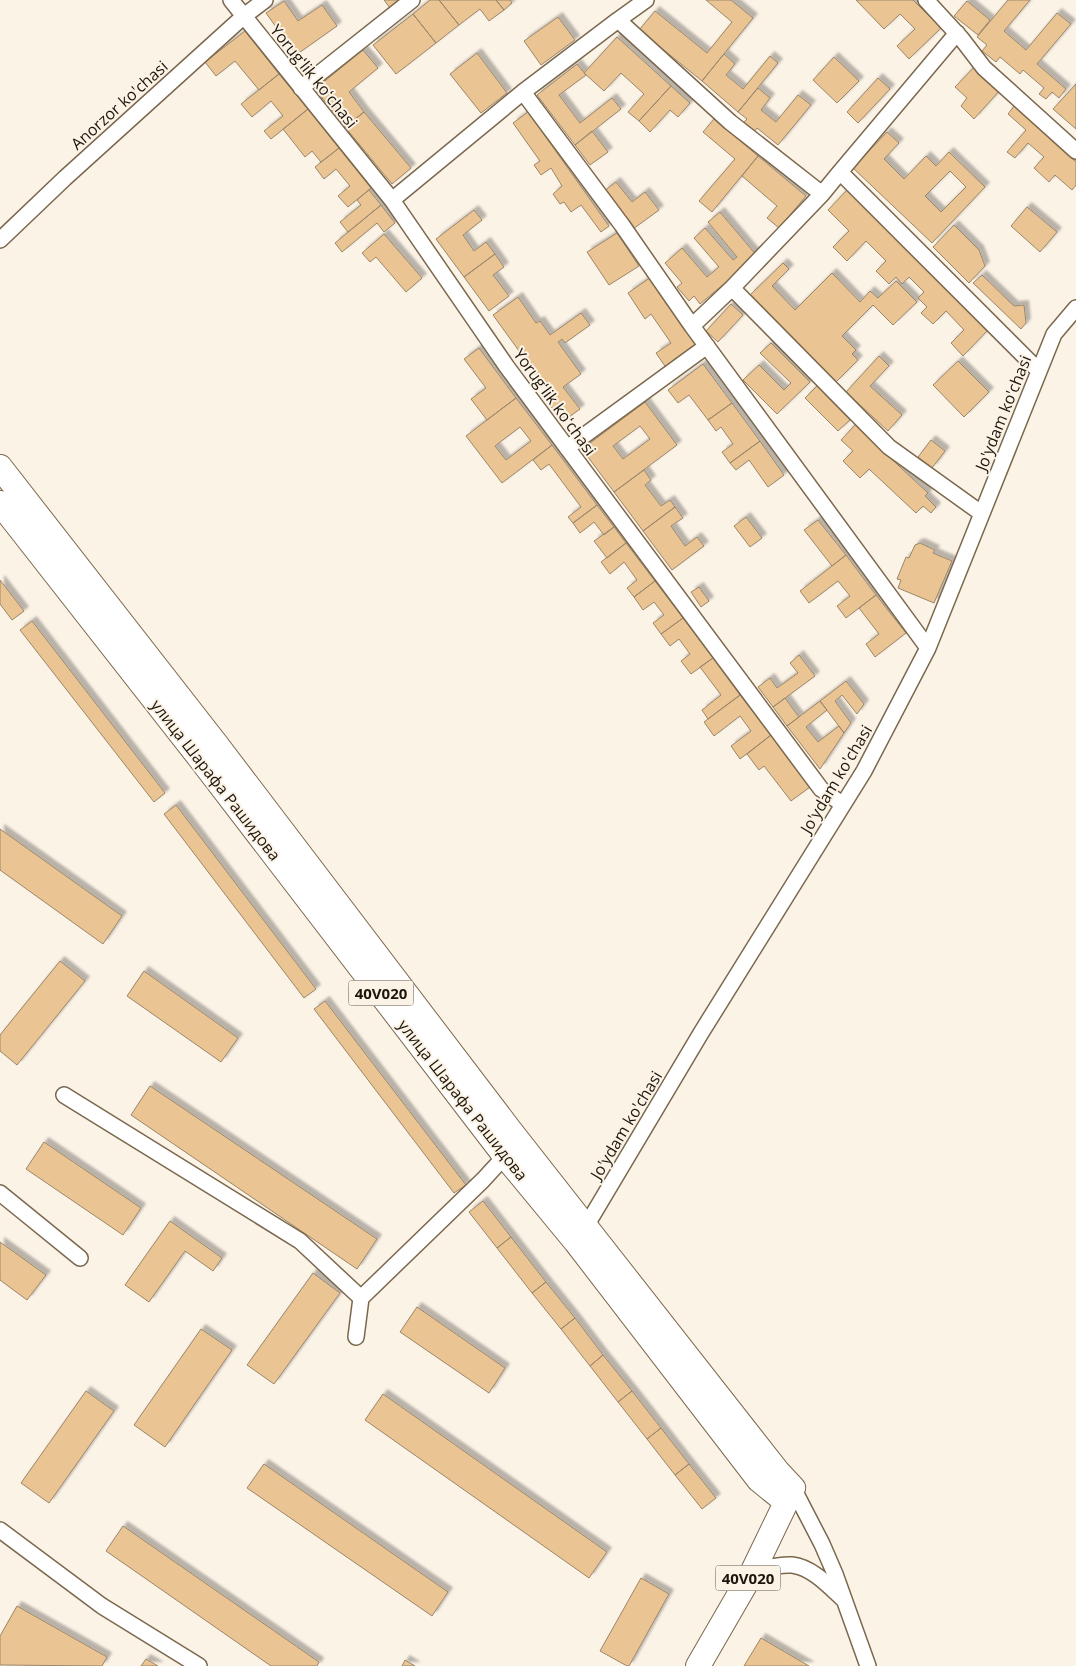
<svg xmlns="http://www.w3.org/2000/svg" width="1076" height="1666" viewBox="0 0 1076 1666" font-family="'Open Sans',sans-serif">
<defs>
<filter id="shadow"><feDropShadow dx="4.5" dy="-4.5" stdDeviation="1" flood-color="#0004"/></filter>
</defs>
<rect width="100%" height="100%" fill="#fcf3e7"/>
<path fill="#eac492" stroke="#9b866b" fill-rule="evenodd" filter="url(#shadow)" d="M384,0h17l-11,8z
M430,0h9l20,25 -23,18 -23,-29z
M439,0h57l8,10 -15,11 -9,-12 -21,16z
M496,0h14l2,3 -8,7z
M706,0h25l22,18 -51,63 -63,-51 16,-19 52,42 25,-31z
M856,0h57l28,28 -32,31 -12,-13 18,-17 -15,-15 -16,15z
M1008,0h22l-26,31 22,19 31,-37 14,11 -34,40 29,25 -7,9 -7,-6 -6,7 -7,-5 5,-6 -21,-18 -3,4 -20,-17 -4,5 -14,-11 5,-6 -10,-8z
M284,1l14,20 24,-16 15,21 -41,29 -30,-42z
M967,1l23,19 -12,15 -24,-19z
M413,14l23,29 -40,31 -23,-29z
M558,17l17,23 -34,25 -17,-24z
M245,31l34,43 -20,16 -24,-29 -19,15 -11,-14z
M617,37l54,49 -32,35 -11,-9 16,-18 -23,-21 -17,18 -20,-18z
M363,50l15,18 -29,24 15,20 -19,15 -30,-38z
M477,53l30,40 -26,20 -31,-39z
M724,54l11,10 -9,11 17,14 27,-33 8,7 -40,49 -36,-31z
M834,57l25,24 -22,22 -24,-23z
M577,64l9,11 -27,20 21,28 32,-25 9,11 -46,36 -38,-50z
M976,65l26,23 -28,31 -13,-13 6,-8 -12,-11z
M279,74l29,35 -37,30 -7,-8 19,-15 -12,-15 -19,16 -11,-13z
M878,78l12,11 -32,34 -11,-11z
M1076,84v45l-23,-20z
M671,86l19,17 -12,14 -8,-7 -20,22 -11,-11z
M758,88l12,10 -9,12 15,12 22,-27 13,10 -33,40 -21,-17 -4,5 -11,-9 5,-5 -9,-7z
M1014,106l62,56v23l-4,5 -17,-15 -6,7 -15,-14 10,-11 -16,-14 -13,15 -8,-6 19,-22 -18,-16z
M308,109l31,39 -18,14 -9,-11 -7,6 -22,-28z
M364,112l47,56 -19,16 -47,-57z
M528,112l81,114 -8,6 -20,-27 -10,7 -7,-10 -4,2 -7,-10 9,-8 -11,-18 -10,7 -7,-10 6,-4 -27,-38z
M714,119l44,37 -46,56 -13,-11 36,-42 -32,-27z
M592,131l16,21 -18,13 -15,-20z
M887,132l12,11 -15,16 20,20 22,-23 10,10 13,-14 36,35 -53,56 -79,-75zM950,171l16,16 -25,25 -16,-16z
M339,148l32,40 -23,19 -10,-11 12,-10 -14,-17 -12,10 -9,-12z
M758,156l48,40 -27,32 -12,-10 10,-12 -35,-30z
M616,182l16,20 13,-10 14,18 -26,19 -29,-38z
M848,189l141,140 -26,27 -12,-13 13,-13 -18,-19 -13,13 -12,-11 6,-6 -9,-9 6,-6 -15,-15 -7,7 -6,-7 -7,7 -13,-13 10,-10 -20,-20 -19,20 -14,-14 16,-16 -21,-21z
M369,190l12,15 -33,27 -8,-10 21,-17 -4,-5z
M381,205l14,18 -11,9 -7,-9 -35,29 -7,-9z
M1027,207l30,25 -17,20 -29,-26z
M474,210l8,10 -19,15 11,16 12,-9 9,12 -31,23 -28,-38z
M720,212l37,44 -57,48 -6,-8 -5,5 -12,-14 5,-4 -17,-20 17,-15 25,29 12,-10 -25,-29 11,-10 28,32 4,-3 -29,-35z
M954,225l25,25 6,16 -16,17 -36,-36z
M617,233l22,33 -30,19 -22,-33z
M384,234l38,44 -16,14 -30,-35 -6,5 -8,-9z
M495,254l9,13 -11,8 16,21 -20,15 -25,-34z
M783,263l6,6 -17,17 23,24 37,-37 28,29 10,-11 8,7 18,-17 21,21 -24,23 -20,-20 -31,31 14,14 -4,4 6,6 -22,22 -86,-87z
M982,275l32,31 10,-1 2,18 -5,6 -48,-46z
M651,277l49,70 -33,22 -11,-16 15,-10 -20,-29 -6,5 -17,-26z
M518,297l18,26 4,-2 10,14 31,-22 9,12 -25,18 -3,-4 -4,3 23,32 -18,13 17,22 -18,13 -19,-27 5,-4 -55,-76z
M731,304l12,11 -25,27 -12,-11z
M771,343l39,39 -33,32 -34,-34 16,-15 25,25 7,-7 -31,-30z
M479,348l37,50 -29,22 -16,-21 15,-11 -22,-29z
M879,356l10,10 -19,20 32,29 -14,16 -42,-39z
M958,361l31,31 -25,25 -31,-32z
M703,364l29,39 -24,17 -19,-25 -11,8 -10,-13z
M817,386l33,34 -12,11 -33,-33z
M516,398l36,47 -50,38 -36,-47zM520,427l11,14 -25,19 -11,-14z
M645,402l32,43 -63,47 -32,-43zM640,426l10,13 -27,20 -10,-13z
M732,403l28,38 -30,22 -8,-11 11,-8 -12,-17 -5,4 -8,-11z
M855,425l73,68 -3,3 11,11 -5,6 -8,-7 -7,7 -47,-44 -9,9 -17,-17 10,-10 -12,-11z
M931,440l14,11 -13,17 -14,-11z
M760,441l24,34 -16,12 -19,-27 -13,10 -6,-7z
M552,445l45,60 -24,18 -5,-6 13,-10 -32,-43 -8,6 -8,-10z
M644,470l7,10 -6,5 16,21 9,-6 5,7 -32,24 -29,-39z
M597,505l17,22 -10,8 -10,-13 -14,11 -7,-10z
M675,507l8,11 -12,8 14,20 12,-9 7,9 -32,24 -29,-39z
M746,517l16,21 -12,9 -16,-21z
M818,520l28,35 -14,11 -28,-36z
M614,527l12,16 -19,15 -13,-17z
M626,543l29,38 -21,16 -7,-9 10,-8 -13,-18 -14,12 -9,-12z
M920,543l15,7 -2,3 19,8 -18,42 -36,-15 3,-8 -4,-1 9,-22 3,1 6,-13z
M846,555l30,40 -30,23 -9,-12 13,-10 -12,-15 -29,22 -9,-12z
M0,580l24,31 -12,9 -12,-16z
M655,581l28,37 -22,16 -8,-11 11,-8 -10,-13 -11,8 -9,-13z
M699,587l10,14 -8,6 -10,-15z
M876,595l30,38 -31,24 -9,-13 13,-10 -20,-26z
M683,618l30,40 -22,16 -10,-13 9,-7 -11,-15 -9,7 -9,-12z
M32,621l133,172 -11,9 -134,-172z
M799,655l16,21 -42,31 -15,-20 12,-9 7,10 21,-15 -8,-10z
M713,658l27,37 -32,24 -6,-9 19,-15 -21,-28z
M846,681l18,23 -7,10 -15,-19 -7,6 16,22 -7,10 -24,-32z
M740,695l31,40 -31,24 -9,-13 20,-15 -11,-15 -26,20 -10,-14z
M785,698l14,19 -12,9 -14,-19z
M820,701l7,9 -21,17 12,15 21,-16 5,7 -24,36 -33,-43z
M771,735l39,52 -19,14 -27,-35 -5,4 -12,-16z
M176,805l140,184 -12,9 -140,-184z
M0,829l122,87 -19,28 -103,-74z
M60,961l25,20 -68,84 -17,-14v-16z
M144,971l94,67 -17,24 -94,-66z
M325,1001l141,184 -12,8 -140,-184z
M150,1086l227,153 -20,30 -226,-154z
M44,1142l97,66 -18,27 -97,-66z
M483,1201l28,36 -14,11 -28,-36z
M170,1221l52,37 -9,13 -28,-20 -36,51 -24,-17z
M511,1237l35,45 -14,11 -35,-45z
M0,1242l46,33 -19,25 -27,-20z
M313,1273l27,20 -66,91 -27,-19z
M546,1282l29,36 -14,11 -29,-36z
M417,1307l88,61 -16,25 -89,-61z
M575,1318l28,37 -13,11 -29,-37z
M201,1329l31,21 -67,97 -31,-22z
M603,1355l29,36 -14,11 -28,-36z
M86,1391l28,20 -65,92 -28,-20z
M632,1391l29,37 -14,11 -29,-37z
M383,1394l224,158 -18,26 -224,-158z
M661,1428l28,36 -14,11 -28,-36z
M264,1464l184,128 -16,24 -185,-128z
M689,1464l27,34 -14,11 -27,-34z
M123,1526l196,136 -2,4h-46l-165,-115z
M641,1578l28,16 -40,72h-2l-27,-15z
M17,1606l90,51 -5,9 -102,-1v-29z
M761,1638l48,28h-65z
M146,1659l12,7h-17z
M405,1660l10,6h-13z"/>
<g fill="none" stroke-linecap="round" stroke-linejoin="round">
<defs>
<path id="minor" d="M231,0l161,200 115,167 314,422 21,15
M646,0l-28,20 112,102 92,72 18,-22 199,199
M926,0l35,38 23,30 92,83
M301,88l111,-88
M523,92l95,-72
M840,172l117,-139
M392,200l131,-108 99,133 70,101 236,322
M0,240l65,-62 179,-162 21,-16
M732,288l90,-94
M692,326l40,-38 157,159 92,66
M567,448l140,-102
M64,1095l236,146 61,57 -5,39
M0,1193l80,65
M582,1233l119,-200 163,-262 64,-123 126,-314 22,-26
M361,1298l122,-118 22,-24
M793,1488l29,56 13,30 33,92
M0,1530l102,76 97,60
M753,1571c12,-3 26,-7 39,-6 20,2 38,22 52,35"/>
<path id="primary" d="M0,467l216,277 293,385 269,343 15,16 -40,83 -55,95
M0,503l199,254 306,399 71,86 183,238 26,21"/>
</defs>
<use href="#minor" stroke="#7b684d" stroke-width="18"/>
<use href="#primary" stroke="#7b684d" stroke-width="26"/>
<use href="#minor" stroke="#fff" stroke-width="15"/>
<use href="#primary" stroke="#fff" stroke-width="24"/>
</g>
<g text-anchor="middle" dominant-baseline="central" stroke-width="4" stroke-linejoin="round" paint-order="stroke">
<g fill="#fcf3e7" stroke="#61584e" stroke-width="1">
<rect x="348.5" y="980.5" width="65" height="25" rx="4"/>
<rect x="715.5" y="1565.5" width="65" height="25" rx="4"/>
</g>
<g font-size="15" font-weight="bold" fill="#1e160c">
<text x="381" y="993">40V020</text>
<text x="748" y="1578">40V020</text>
</g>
<g font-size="16" fill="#1e160c" stroke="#fcf3e7">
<text transform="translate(314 76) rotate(51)">Yorugʻlik koʻchasi</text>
<text transform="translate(119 105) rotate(-42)">Anorzor ko'chasi</text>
<text transform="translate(555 402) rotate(54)">Yorugʻlik koʻchasi</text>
<text transform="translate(1003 413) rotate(-68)">Jo'ydam ko'chasi</text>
<text transform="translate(836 779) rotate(-59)">Jo'ydam ko'chasi</text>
<text transform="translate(216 780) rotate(52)">улица Шарафа Рашидова</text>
<text transform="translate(463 1100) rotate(52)">улица Шарафа Рашидова</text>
<text transform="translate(626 1125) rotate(-59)">Jo'ydam ko'chasi</text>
</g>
</g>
</svg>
